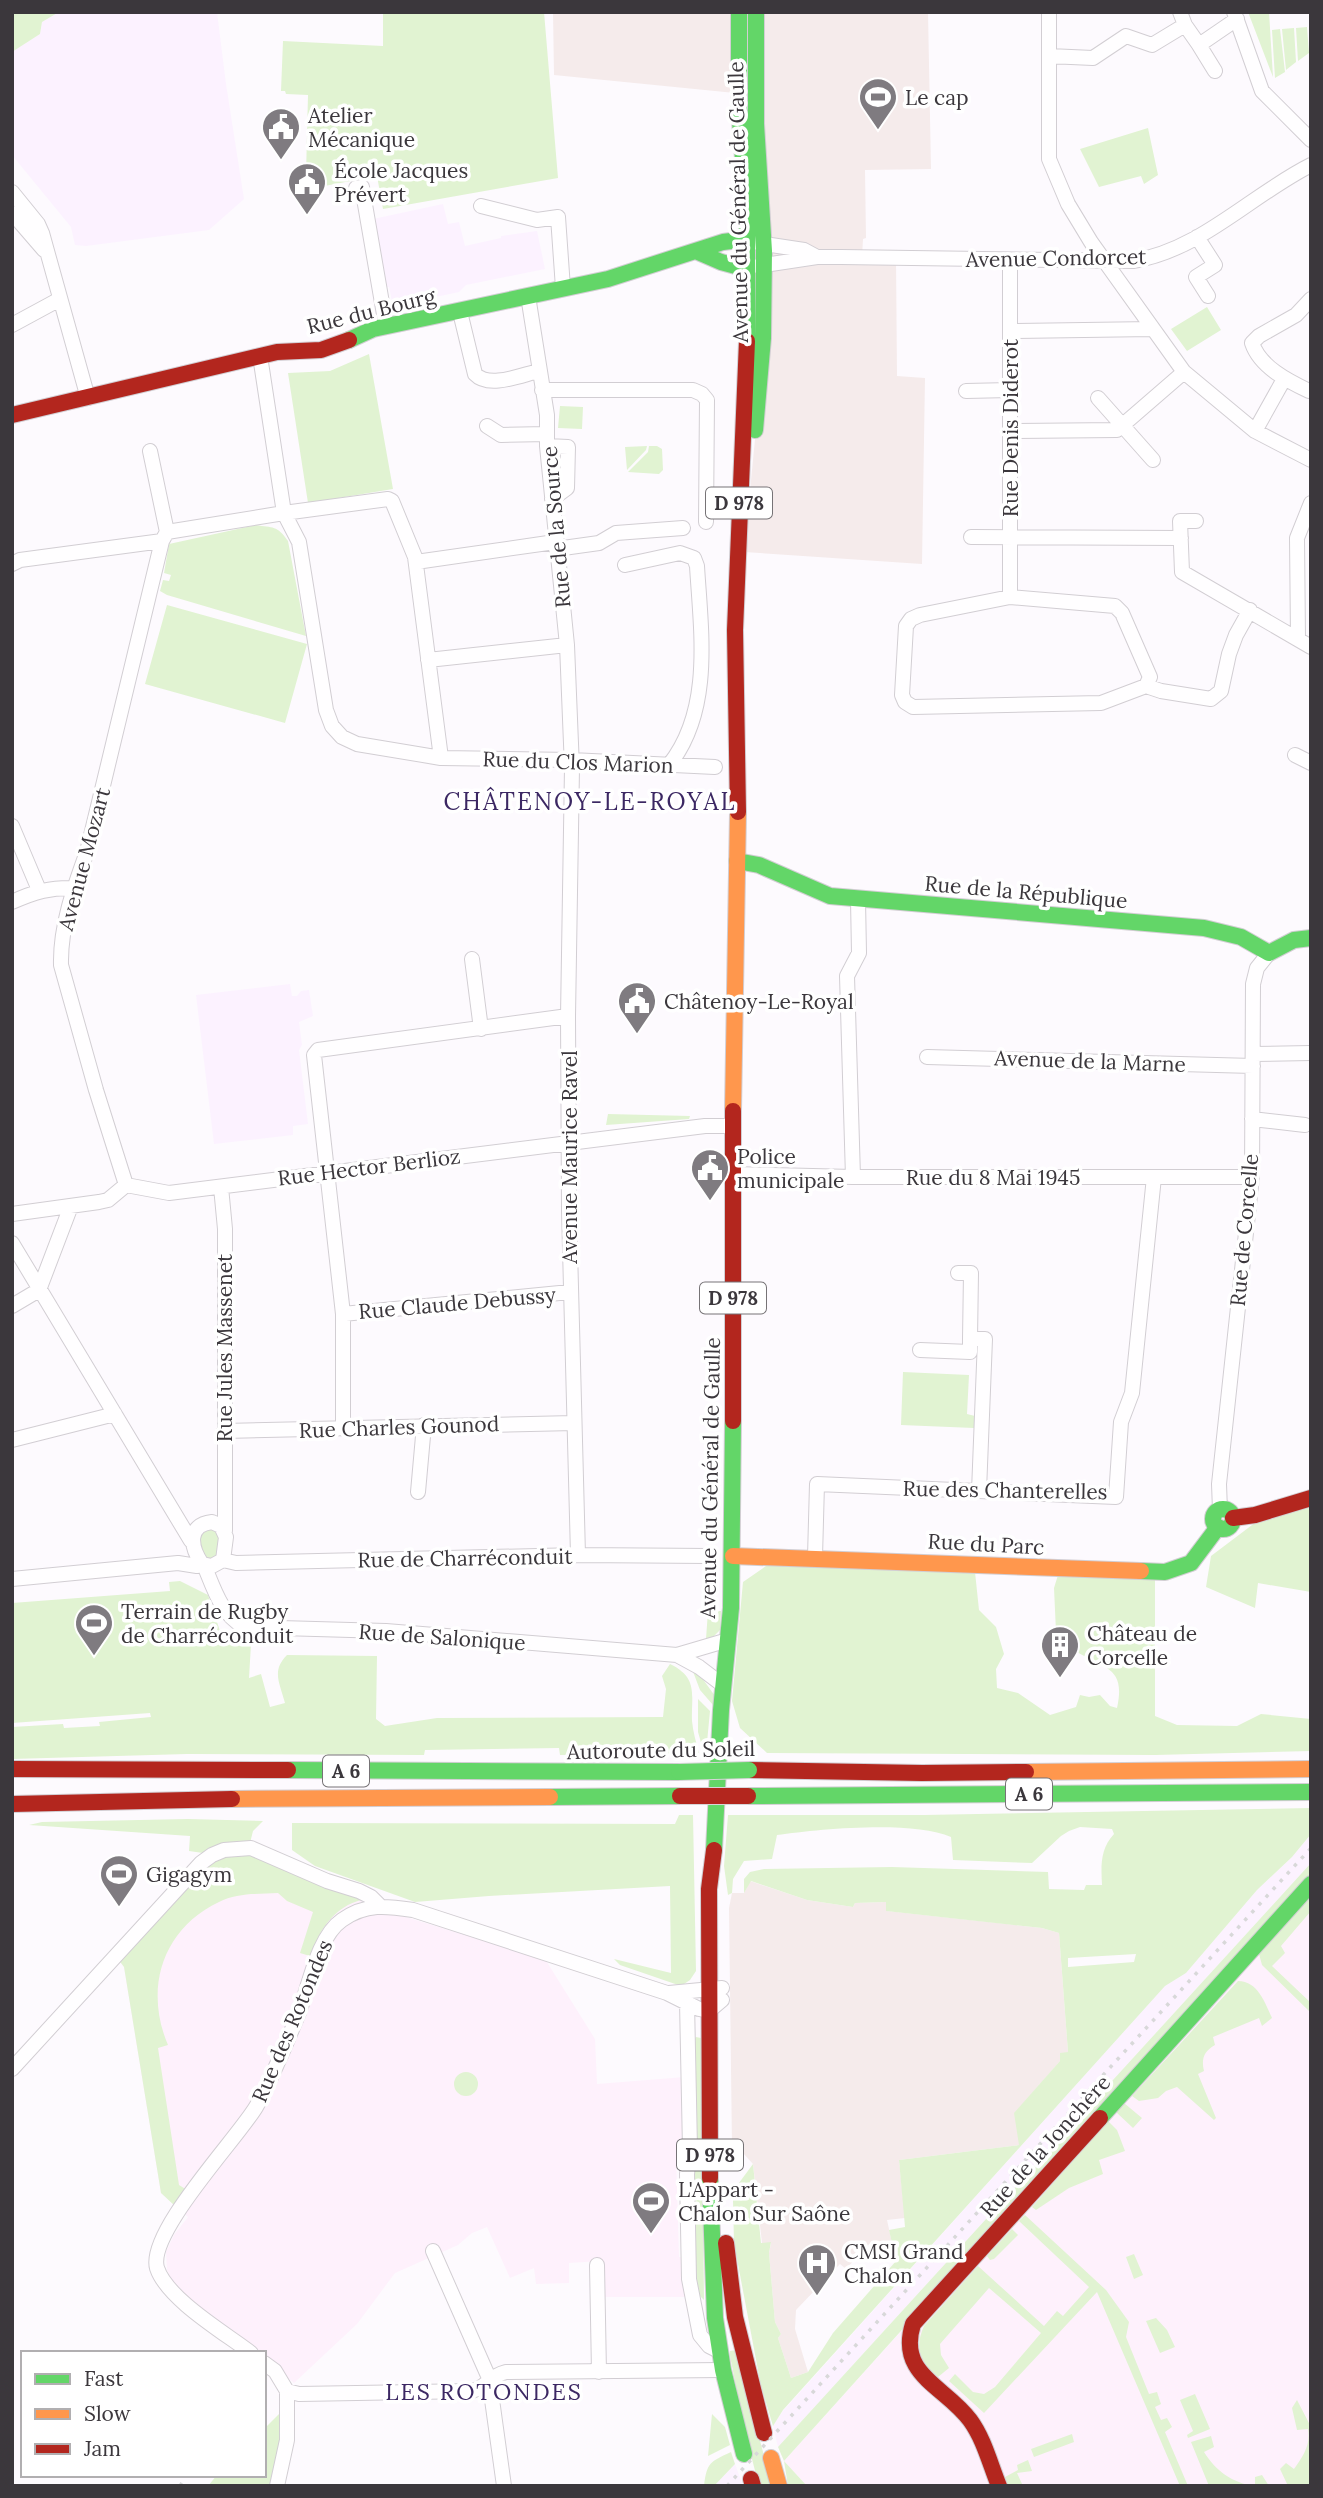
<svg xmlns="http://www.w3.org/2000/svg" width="1323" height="2498" viewBox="0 0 1323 2498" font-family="Lora,serif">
<rect width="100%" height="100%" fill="#fdfafe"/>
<path fill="#f5ebeb" d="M553,12h375l3,157 -66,1 1,68 -3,1 -1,18 34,1 1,118 28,2 -3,186 -178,-12 16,-164 -5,-293 -201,-20z
M750,1881l57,19 46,7 2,-4 31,-1 1,9 155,17 17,5 9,119 -53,61 5,32 -121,15 6,58 -18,2 9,41 -24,-20 -26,28 -6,-5 -44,46 -1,19 13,43 -17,6 -13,-40 3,-4 -6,-12 -6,-69 2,-10h-9l-9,-79 -10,-11 -5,1 -6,-7 -3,-239 3,-15h12z"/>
<path fill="#fef1fc" d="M197,1871l149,21 43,20 156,47 50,80 2,45 88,-7 -3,33 3,42 -9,2 3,103 8,1 1,39h-86l-1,-36 -32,2v20l-33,1 -2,-16 -24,10 -23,-51 -15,6 -14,12 -63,28 -38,51 -63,59 -30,-25v-5h-6l-75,-59 -10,-11 -6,-13 -1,-18 8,-17 14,-18 -27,-24 -37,-226 -6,-8z
M1311,1895v591h-504l-23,-25 121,-134 252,-257z"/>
<path fill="#fcf2ff" d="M59,12h158l9,72 18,115 -35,31 -123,16 -11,-1 -4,-18 -59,-72v-103l28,-18 2,-12z
M443,204l5,20 11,-2 6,24 36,-8v-2l36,-5 8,38 -79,16 -7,7 -66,14 -4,-19h-3l-13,-68z
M290,984l2,12h5l4,-5 8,-1 4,26 -14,6 3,23 -3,5 9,74 -15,2v9l-79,9 -18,-149z
M1311,1834v29l-533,584 -5,-21 10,-15 382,-425 21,-13 71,-83 35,-33z
M735,2464l7,19 -2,3h-26z"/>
<path fill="#e1f3d2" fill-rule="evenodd" d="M12,12h47l-17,10 -2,12 -28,18z
M383,12h161l14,166 -175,31 -6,-33 -63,12 -8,-13 2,-80 -22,-1 -1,-3h-4l2,-50 100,5z
M1248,12h21l4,65z
M1307,27l2,26 -11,8 -2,-33z
M1294,28l2,34 -10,8 -4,-41z
M1280,29l5,43 -10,6 -3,-48z
M1148,128l10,47 -14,9 -3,-8 -42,11 -19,-38z
M1207,307l14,23 -34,21 -16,-22z
M369,354l24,135 -85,14 -20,-130 42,-2z
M560,406l23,1 -1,22 -24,-1z
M647,446l-1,4 -19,20 -2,-23z
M649,446h8l5,3 1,21 -4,4 -31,-2 20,-20z
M256,525c17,3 21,0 32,16l18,95 -139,-41 -7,-4 3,-11 6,1 2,-6 -7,-2 5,-29z
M167,605l140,39 -22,79 -140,-39z
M608,1114l82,2 -1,3 -83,6z
M903,1372l66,3 -2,39 8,2 -1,12 -73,-3z
M1311,1505v87l-53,-9 -3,25 -49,-21 5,-31 49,-37z
M210,1528l10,7 -4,25 -13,-2 -5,-24z
M769,1564l206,8 4,38 17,17 8,27 -8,15 1,19 21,5 32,22 26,-8 4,-12 9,2 11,-2 10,11 7,2c9,-41 -12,-39 -40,-56 -8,-5 -15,-13 -21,-20l-2,-44 4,-13 97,4v137l22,9 60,1 24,-12 50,5v32l-156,4 -388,-2 -27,-25 -8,-27 11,-119z
M180,1581l28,14 16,48 27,1 -2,34 12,-4 9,33 15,-4c-5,-20 -14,-32 2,-48l90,1 -1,63 9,7 52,-8 226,-1 3,-28 -4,-13 8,-12c29,14 21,31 22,57 1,11 4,21 7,32l-139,2 -1,-7 -134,2 -1,5 -237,-1 -175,5v-32l51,-3 1,4 36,-2 -1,-4 52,-5 -1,-4 -138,10v-120l158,-12 -1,-9z
M708,1611h13l-1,19 -9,9h-5z
M692,1669l5,2 18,25 -2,9 -13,-15z
M698,1699l12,12 -4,42h-2l-6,-21z
M1311,1808v26l-19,23 -35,33 -71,83 -21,13 -382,424 -10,16 -12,-40 -27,-143 -1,-43 3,-13 17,-23 8,79 10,-1 -2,11 6,69 6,12 -3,4 13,40 17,-6 25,-39 63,-72 -7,-31 16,-3 -6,-67 120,-15 -5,-32 46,-52v-8l8,-1 -9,-119 -17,-5 -156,-17v-9l-31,1 -2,4 -46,-7 -56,-19 -7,12v-14l6,-7 14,-3 128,-2 156,5 1,17 35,1 2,-5h16c-1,-19 -2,-36 12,-51l-2,-5 -32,-2 -11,4 -8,5 -29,27 -79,-3 -2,-23c-38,-17 -132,-8 -174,-2l-5,24 -28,2 -11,18 -1,14 -4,2 -4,-29 4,-51h196zM1136,1954l-2,8 -66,5v-9z
M679,1815h14l3,156 -6,9 -9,6 -61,-21 -6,-6 57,14 -1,-87 -181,10 -74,6 -100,-36 -23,-16v-27l383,1z
M188,1819l75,2 -10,10 -3,12 -47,10 -14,-2 1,-15 -161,-11 13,-3z
M241,1851l124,47c-6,3 -11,4 -17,7 -20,11 -30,30 -38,51l-10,-3 13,-41 -26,-11 -9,-8c-20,1 -41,0 -59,9 -57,27 -75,87 -51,143l-10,3 21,137 8,5 -12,16 -14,-13 -37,-226 -6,-8 88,-95z
M1311,1863v12l-527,586 23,25h-19l-4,-25 -6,-14z
M1311,1895v16l-30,35 4,7 -13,13 39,37v10l-49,-48 -3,-11z
M1238,1981c20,0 27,22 34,37l-10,8 -3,-8 -46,19 2,8c-11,6 -14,14 -11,26l-6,3 18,44 -2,2 -37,-33 -11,4 -8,7 -19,3 -7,-5z
M696,2037l5,1 3,262 -5,-5 -4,-16 -1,-240z
M454 2084a12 12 0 1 1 24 0a12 12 0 1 1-24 0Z
M1124,2103l18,15 -9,10 -17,-16z
M1108,2121l9,9 8,21 -26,9 4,14 -34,14 -33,22 -4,-3z
M1025,2215l81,75 23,32 -3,15 23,57 8,-2 4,12 -6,3 6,13 6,-2 5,9 -7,5 23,54h-8l-83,-194 -113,121 -35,-32 6,-7 18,18 11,2 11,-7 46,-54 -52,-45 -49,56 1,11 8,13 -11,9c-18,-15 -24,-29 -14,-51l54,-60 66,60 13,-15 6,5 26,-29 -70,-66z
M1012,2229l6,6 -24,24 -4,1 -3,-4z
M1134,2254l9,21 -9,4 -8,-22z
M1156,2318l11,12 8,17 -15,6 -14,-32z
M736,2350l36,136h-13l-13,-50 -16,-80v-5z
M1195,2394l15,35 -22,9 -1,-3 6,-4 -13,-31z
M1297,2400l14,27v59h-23l-8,-17 6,-6 8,6c9,-13 17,-24 14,-40l-11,1 -5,-22z
M280,2413v38l-7,35h-65l9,-11h47v-46z
M712,2414l13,13 5,18 -22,11z
M1072,2434l2,8 -40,15 -3,-8z
M1211,2436l3,11 -10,5c12,19 28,31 51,34v-9l7,-2 7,11h-60l-18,-44z
M731,2452l4,12 -21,22h-10c3,-24 6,-24 27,-34z
M1028,2460l4,11 -15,2 6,13h-15l-3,-9 13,-7 -1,-5z"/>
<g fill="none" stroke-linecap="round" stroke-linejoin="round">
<defs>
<path id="street" d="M1049,12v147l19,45 23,38 93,130 71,59 56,29
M1234,12l28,79 49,49
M1185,25l14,20 38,-26
M1199,45l16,26
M1049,56l44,2 33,-22 26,9 33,-20 -5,-13
M356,188l6,-1 24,139
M12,192l26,32 4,9 46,165
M481,206l56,14 21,-3 5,71
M12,213l32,37
M1197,237l18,28 -19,12 12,19
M758,243l46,7 13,7
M1010,260v337
M758,266l59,-9h24l292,4c68,-11 118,-66 178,-96
M528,296l19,119v31l20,199 5,123 -4,248 1,195 9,344
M460,312l15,62c14,15 46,1 64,-3
M12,325l48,-26
M1010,331l142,-2
M260,356l24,157 15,29 27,168 6,16 10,11 15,7 84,14 130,2 144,7
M542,390h151l9,4 5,6 -1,122
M966,391l44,-1
M1309,391c-21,-10 -49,-24 -57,-48l7,-7 37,-21 15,-16
M1098,398l55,62
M487,426l14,9 46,-1
M1010,431l107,-1 67,-58
M1255,431l29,-52
M547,446l21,1 -1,41 -15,11
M150,451l17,81
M1196,521h-16l2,51 129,75
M167,532l117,-19 104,-14 4,2 23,56 26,201
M971,537l210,1
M556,549l43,-6 17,-10 67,-5
M416,562l139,-20
M12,564l8,-4 142,-19
M625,565l55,-12 14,5 3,8c4,66 16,144 -28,199
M1298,638l-1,-100 14,-35
M428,660l139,-15
M1146,686l4,-9 -28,-64 -7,-7 -105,-9 -90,18 -9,4 -5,7 -4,69 3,7 8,5 188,-4 45,-17 15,5 50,8 10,-8 8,-37 7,-19 14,-25
M1295,755l16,8
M12,826l27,64
M12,902c22,-10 39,-15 63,-14
M472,959l9,70
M1253,1054l58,-1
M927,1057l326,9
M1252,1119l53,6
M733,1174l120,3h399
M853,1177l-6,-201 12,-23 -1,-53
M126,1185l-30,-95 -35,-125c-1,-38 13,-78 26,-113l75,-311 5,-9
M221,1187l4,42v302
M12,1214l87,-12 9,-2 18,-15 43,8 536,-67h28
M12,1243l179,298
M958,1273h13l-1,66h15l-6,152
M12,1306l27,-16 32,-84
M343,1314l227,-22
M920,1350l50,2v-13
M343,1428v-114l-29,-259 4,-5 250,-34
M224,1431l350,-8
M12,1440l103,-26
M418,1492l6,-67
M1220,1510l-1,-26 33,-307 1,-193 4,-16 12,-15
M212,1522l9,4 5,11 -3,23 -11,6 -10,-2c-11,-16 -16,-39 10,-42z
M815,1557l2,-73 299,13 5,-75 11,-29 22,-216
M223,1560l13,3 342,-8 131,1
M204,1565c10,24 17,49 40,62l142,4 291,24 51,-15
M12,1579l166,-16 19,3 5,-2
M677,1655l22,12 25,19
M669,1993l53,-5
M687,2002l3,147 -3,25 2,105 11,56 9,11 10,5
M12,2069l189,-206 11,-8 12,-5 27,-2 76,33 32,10 12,6 8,8
M433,2251l56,127 15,108
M597,2265l2,107
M251,2353c-26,-20 -84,-54 -94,-85 -10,-35 79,-128 99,-161 15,-26 30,-63 42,-92 11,-27 19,-78 44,-95 24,-17 45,-14 71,-10l254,83 32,16 10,2 13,-11
M264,2363l11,8 12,20 12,3 173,-3c16,-4 15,-14 34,-19l217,-2
M277,2486l10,-46v-49"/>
<path id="fast" d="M739,12v96l8,101v132
M698,252l23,10 26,7
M349,340l24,-11 235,-50 115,-37 24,-3
M755,430l8,-92 1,-87 -8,-127v-112
M737,861l22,4 71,31 374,32 37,9 28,16 25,-13 17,-2
M1213 1519a10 10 0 1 1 20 0a10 10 0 1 1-20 0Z
M1141,1571l24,1 26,-9 27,-36
M288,1770l391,2
M748,1796l563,-4
M550,1797l130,-1
M714,1850l7,-140 10,-102 2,-187
M1100,2118l211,-234
M710,2178l5,140 8,52 21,84"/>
<path id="slow" d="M733,1111l5,-299
M733,1556l408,15
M1026,1772l285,-3
M232,1799l318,-2
M771,2458l8,28"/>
<path id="jam" d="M12,415l265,-63 44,-2 28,-10
M738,812l-3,-182 12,-289
M733,1111v310
M1233,1518l22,-3 56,-17
M12,1769l276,1
M749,1770l173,3 104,-1
M12,1804l220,-5
M710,2178l-1,-289 5,-39
M726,2243l9,74 29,116
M751,2479l2,7
M999,2486c-9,-22 -15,-47 -29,-66 -25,-34 -73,-45 -57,-96l187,-206"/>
</defs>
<use href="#street" stroke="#d2ced3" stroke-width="16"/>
<use href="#fast" stroke="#d2ced3" stroke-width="18"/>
<use href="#slow" stroke="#d2ced3" stroke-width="18"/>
<use href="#jam" stroke="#d2ced3" stroke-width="18"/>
<use href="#street" stroke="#fffeff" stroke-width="14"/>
<use href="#fast" stroke="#63d668" stroke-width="16"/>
<use href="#slow" stroke="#ff974d" stroke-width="16"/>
<use href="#jam" stroke="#b3261e" stroke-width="16"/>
<path stroke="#d8d8d9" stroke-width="3.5" stroke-dasharray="3.5 7" stroke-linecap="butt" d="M180,2486l7,-11
M727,2486l584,-638"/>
<defs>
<path id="fast-bridge" d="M679,1772l70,-2"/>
<path id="jam-bridge" d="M680,1796h68"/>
</defs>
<use href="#fast-bridge" stroke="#d7d5d8" stroke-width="18" stroke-linecap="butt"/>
<use href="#jam-bridge" stroke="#d7d5d8" stroke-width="18" stroke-linecap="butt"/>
<use href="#fast-bridge" stroke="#63d668" stroke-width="16"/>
<use href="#jam-bridge" stroke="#b3261e" stroke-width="16"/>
</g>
<defs>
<symbol id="stadium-pin" viewBox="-11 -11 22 30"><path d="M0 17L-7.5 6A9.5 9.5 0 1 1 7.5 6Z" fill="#7f7b80" stroke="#fff"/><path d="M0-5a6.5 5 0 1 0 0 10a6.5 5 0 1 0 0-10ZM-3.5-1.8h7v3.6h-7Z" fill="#fff"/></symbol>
<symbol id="civic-pin" viewBox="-11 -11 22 30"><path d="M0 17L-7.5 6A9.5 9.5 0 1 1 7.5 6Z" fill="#7f7b80" stroke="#fff"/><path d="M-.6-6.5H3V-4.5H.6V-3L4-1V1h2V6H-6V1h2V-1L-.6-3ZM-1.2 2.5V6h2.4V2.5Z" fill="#fff"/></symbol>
<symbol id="building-pin" viewBox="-11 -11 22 30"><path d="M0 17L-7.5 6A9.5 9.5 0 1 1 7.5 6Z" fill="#7f7b80" stroke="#fff"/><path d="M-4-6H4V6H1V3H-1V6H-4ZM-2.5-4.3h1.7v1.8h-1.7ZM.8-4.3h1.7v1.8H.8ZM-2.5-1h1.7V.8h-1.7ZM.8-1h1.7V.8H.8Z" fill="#fff"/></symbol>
<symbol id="hospital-pin" viewBox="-11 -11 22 30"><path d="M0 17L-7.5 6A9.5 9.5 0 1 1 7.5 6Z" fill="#7f7b80" stroke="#fff"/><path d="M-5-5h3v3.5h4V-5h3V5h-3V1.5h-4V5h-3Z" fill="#fff"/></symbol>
</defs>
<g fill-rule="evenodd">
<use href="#stadium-pin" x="856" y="75" width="44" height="60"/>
<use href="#civic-pin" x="259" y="105" width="44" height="60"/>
<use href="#civic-pin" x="285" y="160" width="44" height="60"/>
<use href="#civic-pin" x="615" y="979" width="44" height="60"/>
<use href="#civic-pin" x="688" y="1146" width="44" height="60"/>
<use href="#stadium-pin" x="72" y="1601" width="44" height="60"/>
<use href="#building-pin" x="1038" y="1623" width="44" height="60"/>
<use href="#stadium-pin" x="97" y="1852" width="44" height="60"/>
<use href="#stadium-pin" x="629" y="2179" width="44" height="60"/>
<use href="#hospital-pin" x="795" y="2241" width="44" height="60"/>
</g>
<g text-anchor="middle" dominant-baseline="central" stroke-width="7" stroke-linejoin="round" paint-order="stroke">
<g fill="#fff" stroke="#767376" stroke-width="2">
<rect x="706" y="487.5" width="66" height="31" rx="5"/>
<rect x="700" y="1282.5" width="66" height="31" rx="5"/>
<rect x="323" y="1755.5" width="46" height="31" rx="5"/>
<rect x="1006" y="1778.5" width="46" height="31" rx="5"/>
<rect x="677" y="2139.5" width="66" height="31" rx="5"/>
</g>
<g font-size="19" font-weight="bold" fill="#3b373c">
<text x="739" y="503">D 978</text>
<text x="733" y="1298">D 978</text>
<text x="346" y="1771">A 6</text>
<text x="1029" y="1794">A 6</text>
<text x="710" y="2155">D 978</text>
</g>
<g font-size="21" fill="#3b373c" stroke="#fff" text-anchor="start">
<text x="905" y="97">Le cap</text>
<text x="308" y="115">Atelier<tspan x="308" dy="24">Mécanique</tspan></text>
<text x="334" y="170">École Jacques<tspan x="334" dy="24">Prévert</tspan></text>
<text x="664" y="1001">Châtenoy-Le-Royal</text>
<text x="737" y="1156">Police<tspan x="737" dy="24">municipale</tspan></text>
<text x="121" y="1611">Terrain de Rugby<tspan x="121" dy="24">de Charréconduit</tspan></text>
<text x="1087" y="1633">Château de<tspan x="1087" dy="24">Corcelle</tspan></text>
<text x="146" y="1874">Gigagym</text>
<text x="678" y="2189">L'Appart -<tspan x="678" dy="24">Chalon Sur Saône</tspan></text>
<text x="844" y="2251">CMSI Grand<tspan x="844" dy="24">Chalon</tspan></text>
</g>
<g font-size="21" fill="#3b373c" stroke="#fff">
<text transform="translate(738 202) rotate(-91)">Avenue du Général de Gaulle</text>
<text transform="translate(1056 258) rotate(-1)">Avenue Condorcet</text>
<text transform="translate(371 311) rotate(-14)">Rue du Bourg</text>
<text transform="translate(1010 428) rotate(-90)">Rue Denis Diderot</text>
<text transform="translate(556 527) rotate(-95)">Rue de la Source</text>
<text transform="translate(578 762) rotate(2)">Rue du Clos Marion</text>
<text transform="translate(84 859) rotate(-75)">Avenue Mozart</text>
<text transform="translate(1026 892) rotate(5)">Rue de la République</text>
<text transform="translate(1090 1061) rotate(2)">Avenue de la Marne</text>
<text transform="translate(569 1157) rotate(-90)">Avenue Maurice Ravel</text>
<text transform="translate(369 1167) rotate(-7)">Rue Hector Berlioz</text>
<text x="993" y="1177">Rue du 8 Mai 1945</text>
<text transform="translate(1244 1230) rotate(-85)">Rue de Corcelle</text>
<text transform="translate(457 1303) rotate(-5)">Rue Claude Debussy</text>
<text transform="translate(224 1348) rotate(-90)">Rue Jules Massenet</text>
<text transform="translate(399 1427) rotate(-2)">Rue Charles Gounod</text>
<text transform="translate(710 1478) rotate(-89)">Avenue du Général de Gaulle</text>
<text transform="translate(1005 1490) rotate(1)">Rue des Chanterelles</text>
<text transform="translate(986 1544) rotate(3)">Rue du Parc</text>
<text transform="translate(465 1558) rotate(-1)">Rue de Charréconduit</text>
<text transform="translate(442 1637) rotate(4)">Rue de Salonique</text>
<text transform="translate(661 1750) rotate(-1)">Autoroute du Soleil</text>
<text transform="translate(292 2021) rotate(-67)">Rue des Rotondes</text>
<text transform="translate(1045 2146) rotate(-48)">Rue de la Jonchère</text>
</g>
<g font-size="23" letter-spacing="2" fill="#3c2863" stroke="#fff">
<text x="484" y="2391">LES ROTONDES</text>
</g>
<g font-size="24" letter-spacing="2" fill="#3c2863" stroke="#fff">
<text x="590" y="801">CHÂTENOY-LE-ROYAL</text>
</g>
</g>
<rect width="1323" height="2498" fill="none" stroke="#3b373c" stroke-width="28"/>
<rect x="21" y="2351" width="245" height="126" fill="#ffffff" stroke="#b1afb1" stroke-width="2"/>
<rect x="35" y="2374" width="35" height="10" fill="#63d668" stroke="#b1afb1" stroke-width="2"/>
<text x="84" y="2386" font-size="21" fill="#3b373c">Fast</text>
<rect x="35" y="2409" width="35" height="10" fill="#ff974d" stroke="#b1afb1" stroke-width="2"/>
<text x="84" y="2421" font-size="21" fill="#3b373c">Slow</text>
<rect x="35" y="2444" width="35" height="10" fill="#b3261e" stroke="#b1afb1" stroke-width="2"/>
<text x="84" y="2456" font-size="21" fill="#3b373c">Jam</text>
</svg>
